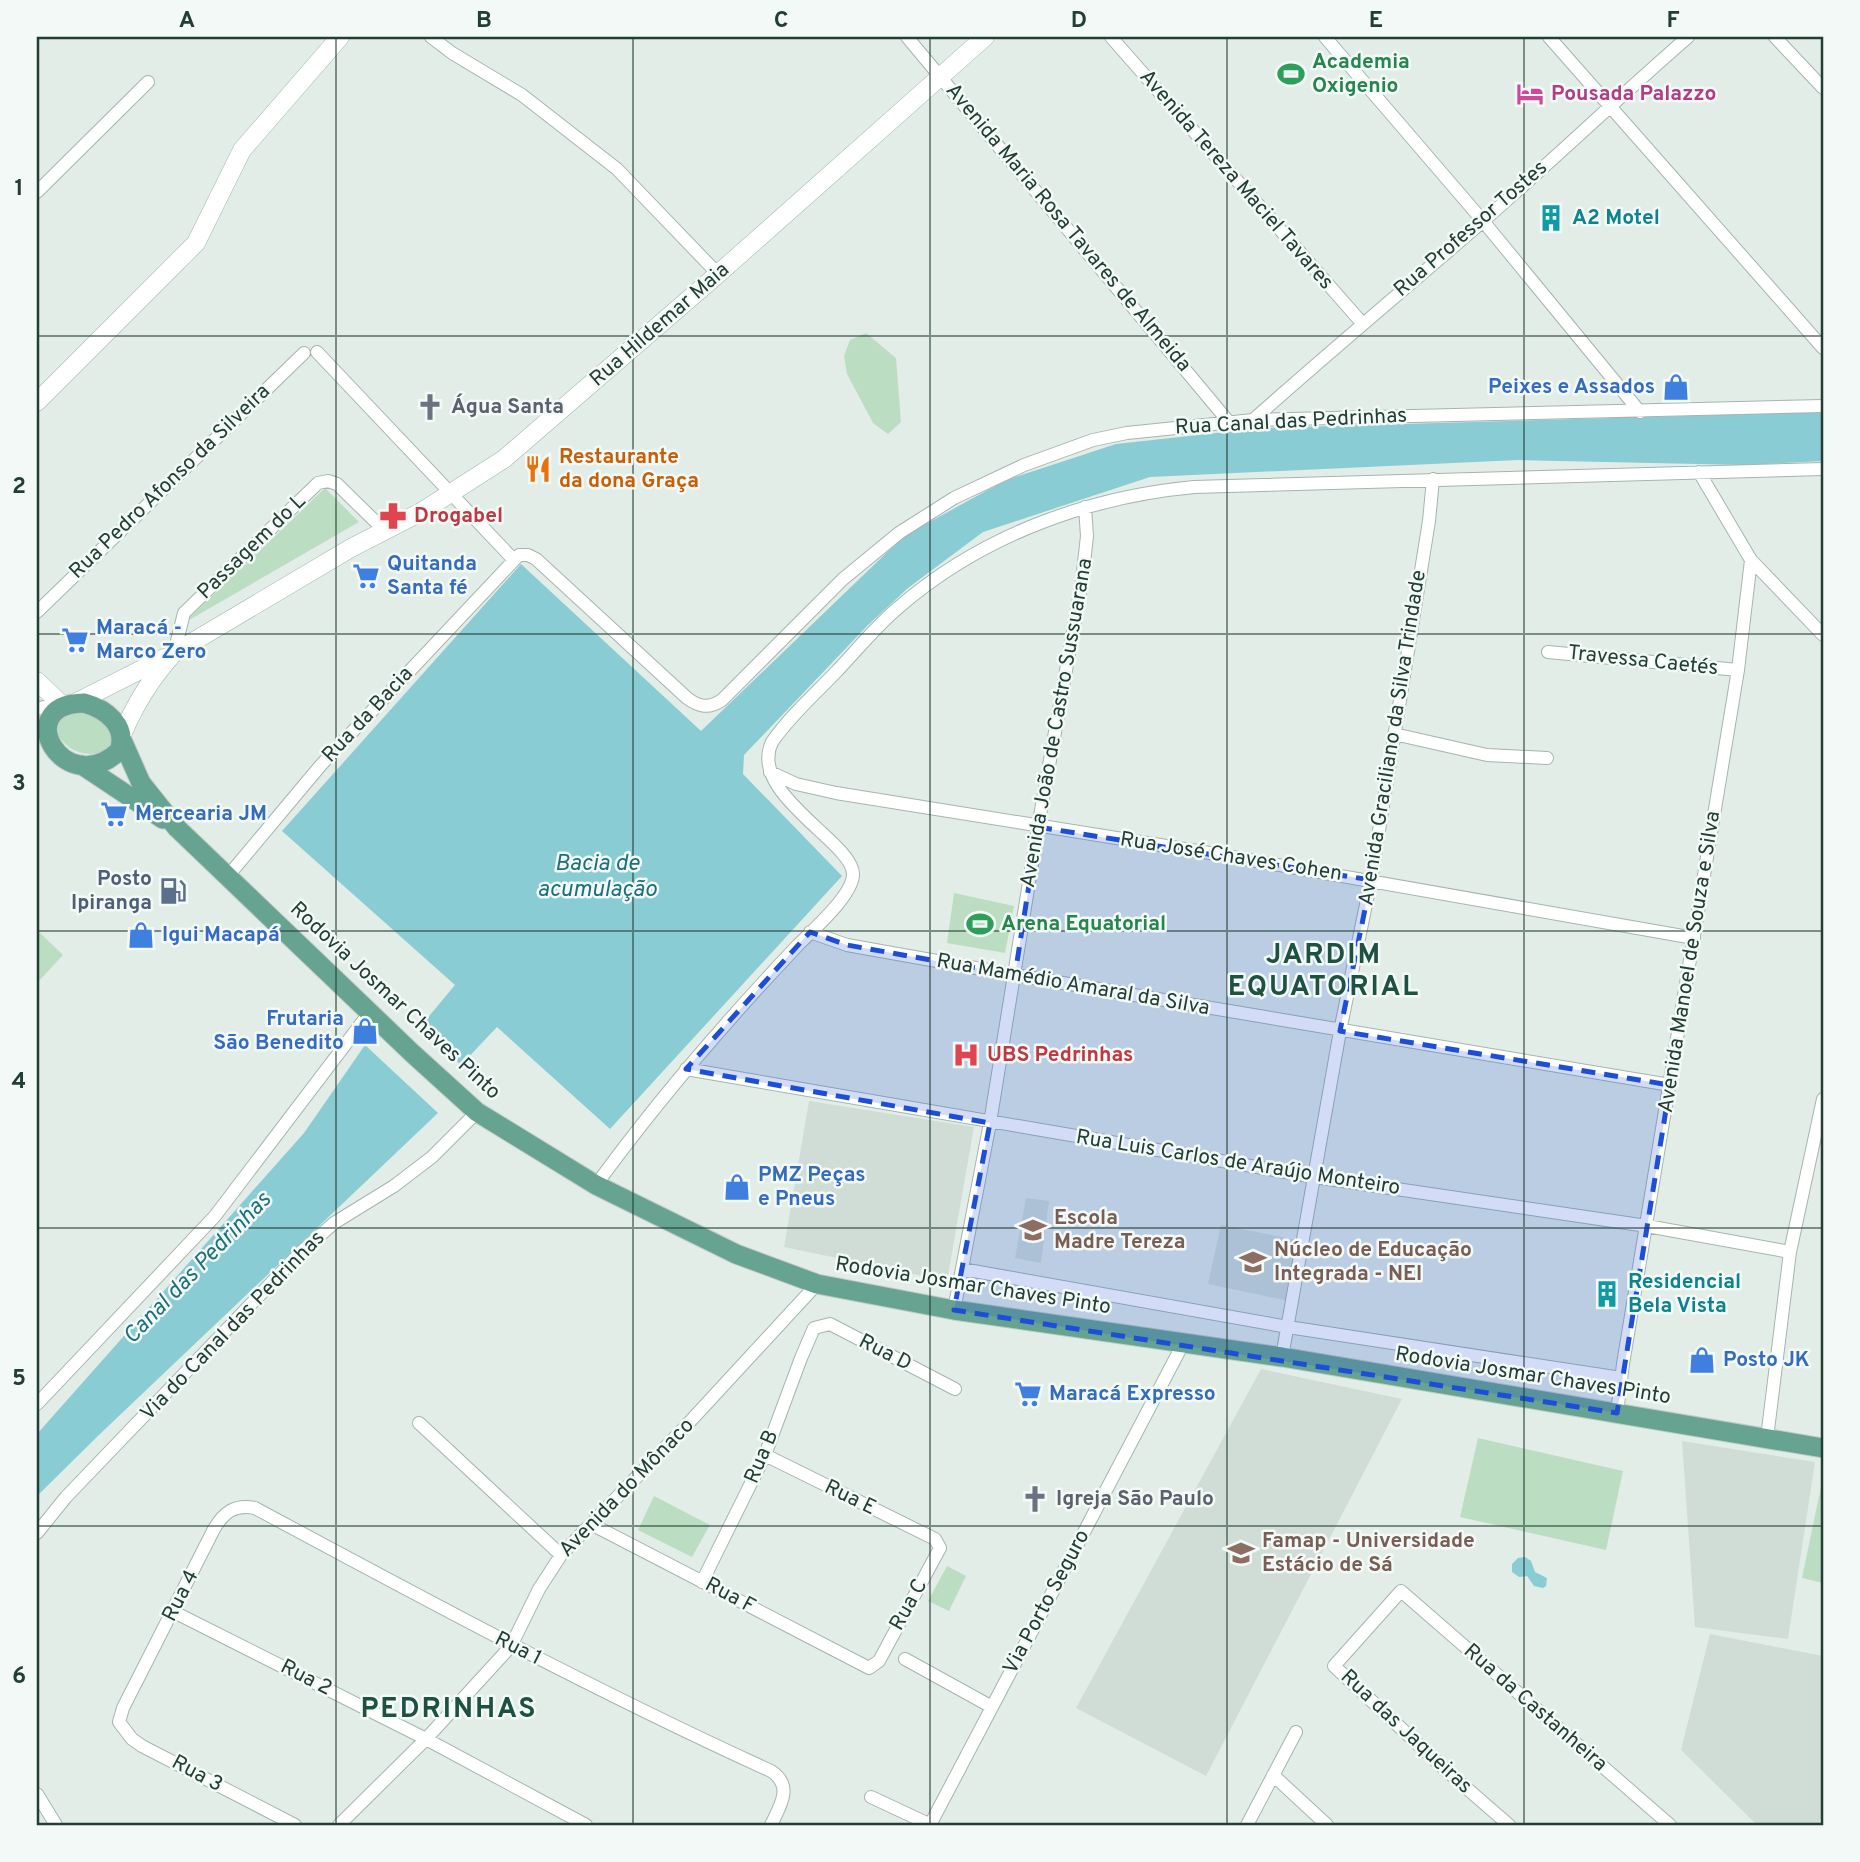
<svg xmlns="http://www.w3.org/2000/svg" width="1860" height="1862" viewBox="0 0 1860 1862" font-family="Overpass,sans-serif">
<rect width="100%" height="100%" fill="#e2ede7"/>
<path fill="#d0ddd6" d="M809,1101l165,26 -27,154 -163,-34z
M1026,1198l23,3 -8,62 -26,-5z
M1221,1225l76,15 -8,61 -81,-17z
M1261,1369l141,30 -196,377 -130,-68z
M1682,1441l133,21 -27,177 -93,-12z
M1710,1634l113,22v157l-5,12h-61l-76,-75z"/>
<path fill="#bbdec2" d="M866,333l30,25 5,64 -13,12 -15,-11 -26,-49 -3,-18 6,-16z
M325,488l34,34 -175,101z
M77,712l20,6 16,14 -1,15c-22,14 -45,6 -57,-17 4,-12 10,-15 22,-18z
M954,893l60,13 -9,47 -58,-10z
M37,930l26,25 -26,28z
M1478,1438l145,33 -17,79 -146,-33z
M1823,1477v106l-21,-5z
M654,1496l56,29 -18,32 -54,-27z
M947,1566l19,10 -17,35 -21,-10z"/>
<path fill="#89ccd3" d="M1823,412v49l-79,4 -226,-5 -368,17 -167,55 -75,56 -40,37 -124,130 -1,19 99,102 -232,253 -113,-102 -36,38 -41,-38 35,-42 -173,-154 239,-267 180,167 203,-195 102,-56 110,-36 146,-16z
M365,1045l73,68 -337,320 -64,63v-62l267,-301z
M1525,1557l6,4 4,11 12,6 -1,8 -3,2 -9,-2 -7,-10 -8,1 -7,-5v-8l6,-6z"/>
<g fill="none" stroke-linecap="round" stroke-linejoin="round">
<defs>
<path id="minor" d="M431,37l21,16 70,42 95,74 101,105
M907,37l321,384
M1111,37l251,286
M1325,37l158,184 157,191
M1549,37l274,311
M1775,37l48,51
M37,192l111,-110
M317,352l196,207
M1253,420c75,-67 153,-132 229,-198 70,-61 137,-125 206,-185
M1699,472l52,88 72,75
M37,612l267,-259
M1548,652l190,18
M174,653l10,-40 134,-130 10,-2 9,3 47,46
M37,709l7,-2
M1394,734l93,21 60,3
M770,772l26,12 40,9 380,61 478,84
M228,876l93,-111 198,-210h9l8,4 151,139c12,9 22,11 35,2l121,-121 56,-46 55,-35 70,-33 69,-25 34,-7 126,-13 570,-14
M810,932l37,13 168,30 655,110
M686,1069l629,108 332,49 143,26
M596,1185c62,-85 130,-164 202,-240 15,-15 54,-49 55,-70 2,-32 -106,-81 -81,-133 18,-26 43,-48 64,-70 21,-22 40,-46 63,-65 82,-71 188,-110 295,-120l629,-18
M962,1269l326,58 333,51
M954,1310l36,-187 48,-296 44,-246 5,-45 -2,-29
M1282,1357l58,-326 31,-151 58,-359 4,-42
M37,1404l178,-188 155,-204
M1617,1413l6,-49 115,-694 13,-110
M419,1423l142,132
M1767,1438l23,-186 33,-153
M591,1524l278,144 10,-7 61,-113 -5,-9 -170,-84
M37,1533l29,-36 234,-244 34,-30 60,-37 38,-29 45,-45
M702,1582l63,-127 36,-97 13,-30 16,-4 125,65
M174,1612l252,127 160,86
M905,1659l87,48
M1273,1775l54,50
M37,1794l19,31
M871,1797l60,28
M295,1825l-153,-79 -10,-7 -13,-17 4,-14 91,-179c10,-17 21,-25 41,-21 171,92 340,183 516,263 23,15 9,35 0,54
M339,1825l87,-86 85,-93 28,-57 22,-34 124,-128 132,-143
M930,1825l254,-483
M1247,1825l49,-93
M1509,1825l-61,-53 -114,-106 67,-75 269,234"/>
<path id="secondary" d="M37,402l159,-159 46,-93 98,-113
M37,681l26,25
M75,703l89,-45
M122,735c13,-31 29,-57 52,-82l177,-105 70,-36 83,-53 214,-185 267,-237"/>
<path id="primary" d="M84,703c22,6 44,23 35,48 -55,51 -110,-47 -35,-48z
M122,740l19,43 36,45 235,225 65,59 119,73 140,69 81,30 137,26 328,47 541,91
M82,765l81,54"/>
</defs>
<use href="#minor" stroke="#a5b5ae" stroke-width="14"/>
<use href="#secondary" stroke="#a0b9af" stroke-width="19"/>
<use href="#primary" stroke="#c1c9c6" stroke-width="21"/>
<use href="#minor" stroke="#fff" stroke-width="12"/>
<use href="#secondary" stroke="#fff" stroke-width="18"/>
<use href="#primary" stroke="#66a390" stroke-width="19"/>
</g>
<path fill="#1d4ed8" fill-opacity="0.2" stroke="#1d4ed8" stroke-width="5" stroke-dasharray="14 9" stroke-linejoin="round" d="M1038,827l333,53 -31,151 330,54 -53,328 -663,-103 36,-187 -304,-54 124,-137 37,13 168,30z"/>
<path fill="none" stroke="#223e35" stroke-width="2" stroke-opacity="0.55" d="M336,37v1788M633,37v1788M930,37v1788M1227,37v1788M1524,37v1788M37,336h1786M37,634h1786M37,931h1786M37,1228h1786M37,1526h1786"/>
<defs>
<symbol id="stadium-bare" viewBox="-9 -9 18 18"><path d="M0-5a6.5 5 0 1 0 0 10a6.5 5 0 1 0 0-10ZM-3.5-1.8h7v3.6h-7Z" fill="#2e9e5b" stroke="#f3f9f6" stroke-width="2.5" paint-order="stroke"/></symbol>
<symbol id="hotel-bare" viewBox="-9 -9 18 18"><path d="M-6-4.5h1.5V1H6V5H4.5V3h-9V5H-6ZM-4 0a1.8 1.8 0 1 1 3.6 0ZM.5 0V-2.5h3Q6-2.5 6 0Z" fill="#d1479c" stroke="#f3f9f6" stroke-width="2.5" paint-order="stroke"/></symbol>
<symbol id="building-bare" viewBox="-9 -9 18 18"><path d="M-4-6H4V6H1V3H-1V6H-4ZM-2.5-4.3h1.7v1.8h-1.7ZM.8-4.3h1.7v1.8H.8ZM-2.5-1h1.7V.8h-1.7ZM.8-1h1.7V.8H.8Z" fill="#0f9aa8" stroke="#f3f9f6" stroke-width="2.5" paint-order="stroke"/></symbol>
<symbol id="shop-bare" viewBox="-9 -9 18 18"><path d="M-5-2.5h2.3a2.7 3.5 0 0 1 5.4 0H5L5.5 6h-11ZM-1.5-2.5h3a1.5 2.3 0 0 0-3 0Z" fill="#3f7fe0" stroke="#f3f9f6" stroke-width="2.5" paint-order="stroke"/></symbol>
<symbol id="church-bare" viewBox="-9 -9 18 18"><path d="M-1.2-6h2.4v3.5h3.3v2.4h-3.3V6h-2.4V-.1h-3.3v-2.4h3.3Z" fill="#6b7280" stroke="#f3f9f6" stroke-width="2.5" paint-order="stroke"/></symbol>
<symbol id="restaurant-bare" viewBox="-9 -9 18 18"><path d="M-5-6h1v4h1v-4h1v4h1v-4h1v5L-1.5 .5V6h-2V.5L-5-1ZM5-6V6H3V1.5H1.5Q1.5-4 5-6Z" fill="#e8710a" stroke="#f3f9f6" stroke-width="2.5" paint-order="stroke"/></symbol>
<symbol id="pharmacy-bare" viewBox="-9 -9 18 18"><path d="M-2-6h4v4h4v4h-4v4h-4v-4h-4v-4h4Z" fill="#e0444e" stroke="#f3f9f6" stroke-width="2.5" paint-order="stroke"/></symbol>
<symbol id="supermarket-bare" viewBox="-9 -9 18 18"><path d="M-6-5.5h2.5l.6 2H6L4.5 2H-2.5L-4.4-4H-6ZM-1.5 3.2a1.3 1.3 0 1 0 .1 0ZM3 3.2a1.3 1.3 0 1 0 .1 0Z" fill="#3f7fe0" stroke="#f3f9f6" stroke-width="2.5" paint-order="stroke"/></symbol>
<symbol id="fuel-bare" viewBox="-9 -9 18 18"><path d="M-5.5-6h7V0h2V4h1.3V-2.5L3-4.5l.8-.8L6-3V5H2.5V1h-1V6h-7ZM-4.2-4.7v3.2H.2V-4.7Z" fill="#5c6f8a" stroke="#f3f9f6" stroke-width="2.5" paint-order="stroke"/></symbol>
<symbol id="hospital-bare" viewBox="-9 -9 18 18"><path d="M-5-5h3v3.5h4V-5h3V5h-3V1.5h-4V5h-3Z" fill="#e0444e" stroke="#f3f9f6" stroke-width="2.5" paint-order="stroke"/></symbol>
<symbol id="school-bare" viewBox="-9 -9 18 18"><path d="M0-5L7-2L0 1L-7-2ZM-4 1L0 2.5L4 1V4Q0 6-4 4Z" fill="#8d6e63" stroke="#f3f9f6" stroke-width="2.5" paint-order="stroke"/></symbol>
<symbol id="university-bare" viewBox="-9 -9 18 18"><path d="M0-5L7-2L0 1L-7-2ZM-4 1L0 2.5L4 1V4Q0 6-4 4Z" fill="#8d6e63" stroke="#f3f9f6" stroke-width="2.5" paint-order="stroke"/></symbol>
</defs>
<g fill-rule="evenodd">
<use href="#stadium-bare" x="1272" y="55" width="38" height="38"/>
<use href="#hotel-bare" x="1511" y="75" width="38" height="38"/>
<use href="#building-bare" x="1532" y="199" width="38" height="38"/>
<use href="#shop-bare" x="1657" y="368" width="38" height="38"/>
<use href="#church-bare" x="411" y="388" width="38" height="38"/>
<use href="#restaurant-bare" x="519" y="450" width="38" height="38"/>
<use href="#pharmacy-bare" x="374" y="497" width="38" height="38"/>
<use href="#supermarket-bare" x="347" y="557" width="38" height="38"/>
<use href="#supermarket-bare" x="56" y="621" width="38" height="38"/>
<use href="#supermarket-bare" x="95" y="795" width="38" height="38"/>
<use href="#fuel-bare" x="154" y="872" width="38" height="38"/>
<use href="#stadium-bare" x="961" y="905" width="38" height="38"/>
<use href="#shop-bare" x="122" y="916" width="38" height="38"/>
<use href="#shop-bare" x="346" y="1012" width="38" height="38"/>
<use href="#hospital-bare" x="947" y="1036" width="38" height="38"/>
<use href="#shop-bare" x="718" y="1168" width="38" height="38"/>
<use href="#school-bare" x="1014" y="1211" width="38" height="38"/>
<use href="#school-bare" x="1234" y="1243" width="38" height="38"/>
<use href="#building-bare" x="1588" y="1275" width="38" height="38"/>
<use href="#shop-bare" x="1683" y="1341" width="38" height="38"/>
<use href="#supermarket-bare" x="1009" y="1375" width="38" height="38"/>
<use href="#church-bare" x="1016" y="1480" width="38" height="38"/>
<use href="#university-bare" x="1222" y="1534" width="38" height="38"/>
</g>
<g text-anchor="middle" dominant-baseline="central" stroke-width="5" stroke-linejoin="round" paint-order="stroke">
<g font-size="21" font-weight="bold" fill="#27864d" stroke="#f3f9f6" text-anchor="start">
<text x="1312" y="62">Academia<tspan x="1312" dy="24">Oxigenio</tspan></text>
<text x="1001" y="924">Arena Equatorial</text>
</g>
<g font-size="21" font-weight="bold" fill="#b23c85" stroke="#f3f9f6" text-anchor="start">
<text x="1551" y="94">Pousada Palazzo</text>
</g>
<g font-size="21" fill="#223e35" stroke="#f3f9f6">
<text transform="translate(1236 180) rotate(49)">Avenida Tereza Maciel Tavares</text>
<text transform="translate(1068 228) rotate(50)">Avenida Maria Rosa Tavares de Almeida</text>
<text transform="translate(1471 229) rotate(-41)">Rua Professor Tostes</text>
<text transform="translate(660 325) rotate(-41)">Rua Hildemar Maia</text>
<text transform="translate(1291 422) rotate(-3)">Rua Canal das Pedrinhas</text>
<text transform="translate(170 482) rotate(-44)">Rua Pedro Afonso da Silveira</text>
<text transform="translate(252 547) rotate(-44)">Passagem do L</text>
<text transform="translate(1643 661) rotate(6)">Travessa Caetés</text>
<text transform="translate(368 715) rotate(-47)">Rua da Bacia</text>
<text transform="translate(1057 723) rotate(-80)">Avenida João de Castro Sussuarana</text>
<text transform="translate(1393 738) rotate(-81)">Avenida Graciliano da Silva Trindade</text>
<text transform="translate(1231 857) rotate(9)">Rua José Chaves Cohen</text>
<text transform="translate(1690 962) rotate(-81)">Avenida Manoel de Souza e Silva</text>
<text transform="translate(1073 985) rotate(10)">Rua Mamédio Amaral da Silva</text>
<text transform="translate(395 1001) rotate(43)">Rodovia Josmar Chaves Pinto</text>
<text transform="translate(1238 1163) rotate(9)">Rua Luis Carlos de Araújo Monteiro</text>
<text transform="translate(973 1286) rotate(9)">Rodovia Josmar Chaves Pinto</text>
<text transform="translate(233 1326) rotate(-46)">Via do Canal das Pedrinhas</text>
<text transform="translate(885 1353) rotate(27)">Rua D</text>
<text transform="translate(1533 1376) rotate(9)">Rodovia Josmar Chaves Pinto</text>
<text transform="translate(762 1457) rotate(-67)">Rua B</text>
<text transform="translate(627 1488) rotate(-46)">Avenida do Mônaco</text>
<text transform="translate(850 1498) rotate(26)">Rua E</text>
<text transform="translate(181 1596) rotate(-63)">Rua 4</text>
<text transform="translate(730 1596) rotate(28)">Rua F</text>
<text transform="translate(1047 1602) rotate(-62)">Via Porto Seguro</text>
<text transform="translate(909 1605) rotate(-61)">Rua C</text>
<text transform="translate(518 1649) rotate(27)">Rua 1</text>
<text transform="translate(306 1678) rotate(27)">Rua 2</text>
<text transform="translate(1535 1708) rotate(41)">Rua da Castanheira</text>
<text transform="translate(1406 1732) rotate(43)">Rua das Jaqueiras</text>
<text transform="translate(197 1774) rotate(28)">Rua 3</text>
</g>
<g font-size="21" font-weight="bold" fill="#0d838f" stroke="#f3f9f6" text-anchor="start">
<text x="1572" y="218">A2 Motel</text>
<text x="1628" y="1282">Residencial<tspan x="1628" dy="24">Bela Vista</tspan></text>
</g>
<g font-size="21" font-weight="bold" fill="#366cbe" stroke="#f3f9f6" text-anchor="start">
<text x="1655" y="387" text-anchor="end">Peixes e Assados</text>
<text x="387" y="564">Quitanda<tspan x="387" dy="24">Santa fé</tspan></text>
<text x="96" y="628">Maracá -<tspan x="96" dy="24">Marco Zero</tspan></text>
<text x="135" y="814">Mercearia JM</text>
<text x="162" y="935">Igui Macapá</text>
<text x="344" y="1019" text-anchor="end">Frutaria<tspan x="344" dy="24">São Benedito</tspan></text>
<text x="758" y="1175">PMZ Peças<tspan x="758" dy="24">e Pneus</tspan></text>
<text x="1723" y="1360">Posto JK</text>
<text x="1049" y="1394">Maracá Expresso</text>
</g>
<g font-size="21" font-weight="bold" fill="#5b616d" stroke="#f3f9f6" text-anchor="start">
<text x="451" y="407">Água Santa</text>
<text x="1056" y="1499">Igreja São Paulo</text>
</g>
<g font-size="21" font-weight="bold" fill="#c56008" stroke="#f3f9f6" text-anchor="start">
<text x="559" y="457">Restaurante<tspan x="559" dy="24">da dona Graça</tspan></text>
</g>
<g font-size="21" font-weight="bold" fill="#be3a42" stroke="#f3f9f6" text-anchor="start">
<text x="414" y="516">Drogabel</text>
<text x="987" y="1055">UBS Pedrinhas</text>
</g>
<g font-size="21" font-weight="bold" fill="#4e5e75" stroke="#f3f9f6" text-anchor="end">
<text x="152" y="879">Posto<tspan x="152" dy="24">Ipiranga</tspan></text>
</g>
<g font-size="21" font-weight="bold" fill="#785e54" stroke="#f3f9f6" text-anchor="start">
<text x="1054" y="1218">Escola<tspan x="1054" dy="24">Madre Tereza</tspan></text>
<text x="1274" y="1250">Núcleo de Educação<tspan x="1274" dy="24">Integrada - NEI</tspan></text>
<text x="1262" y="1541">Famap - Universidade<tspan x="1262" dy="24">Estácio de Sá</tspan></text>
</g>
<g font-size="23" font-style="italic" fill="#1a717c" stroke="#f3f9f6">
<text x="597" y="864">Bacia de<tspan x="597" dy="26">acumulação</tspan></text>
<text transform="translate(198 1269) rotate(-46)">Canal das Pedrinhas</text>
</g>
<g font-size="28" font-weight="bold" letter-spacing="2" fill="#1d5142" stroke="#f3f9f6">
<text x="1324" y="956">JARDIM<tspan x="1324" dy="32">EQUATORIAL</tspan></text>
<text x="449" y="1710">PEDRINHAS</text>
</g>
</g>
<rect width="1860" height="1862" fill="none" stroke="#f3f9f6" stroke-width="77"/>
<rect x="38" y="38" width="1784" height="1786" fill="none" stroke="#223e35" stroke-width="2.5"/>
<g font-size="23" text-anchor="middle" font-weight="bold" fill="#223e35">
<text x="187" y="27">A</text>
<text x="484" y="27">B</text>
<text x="781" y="27">C</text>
<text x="1079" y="27">D</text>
<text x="1376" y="27">E</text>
<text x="1673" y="27">F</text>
<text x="19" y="195">1</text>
<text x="19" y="493">2</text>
<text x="19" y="790">3</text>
<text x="19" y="1088">4</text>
<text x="19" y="1385">5</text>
<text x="19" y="1683">6</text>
</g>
</svg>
